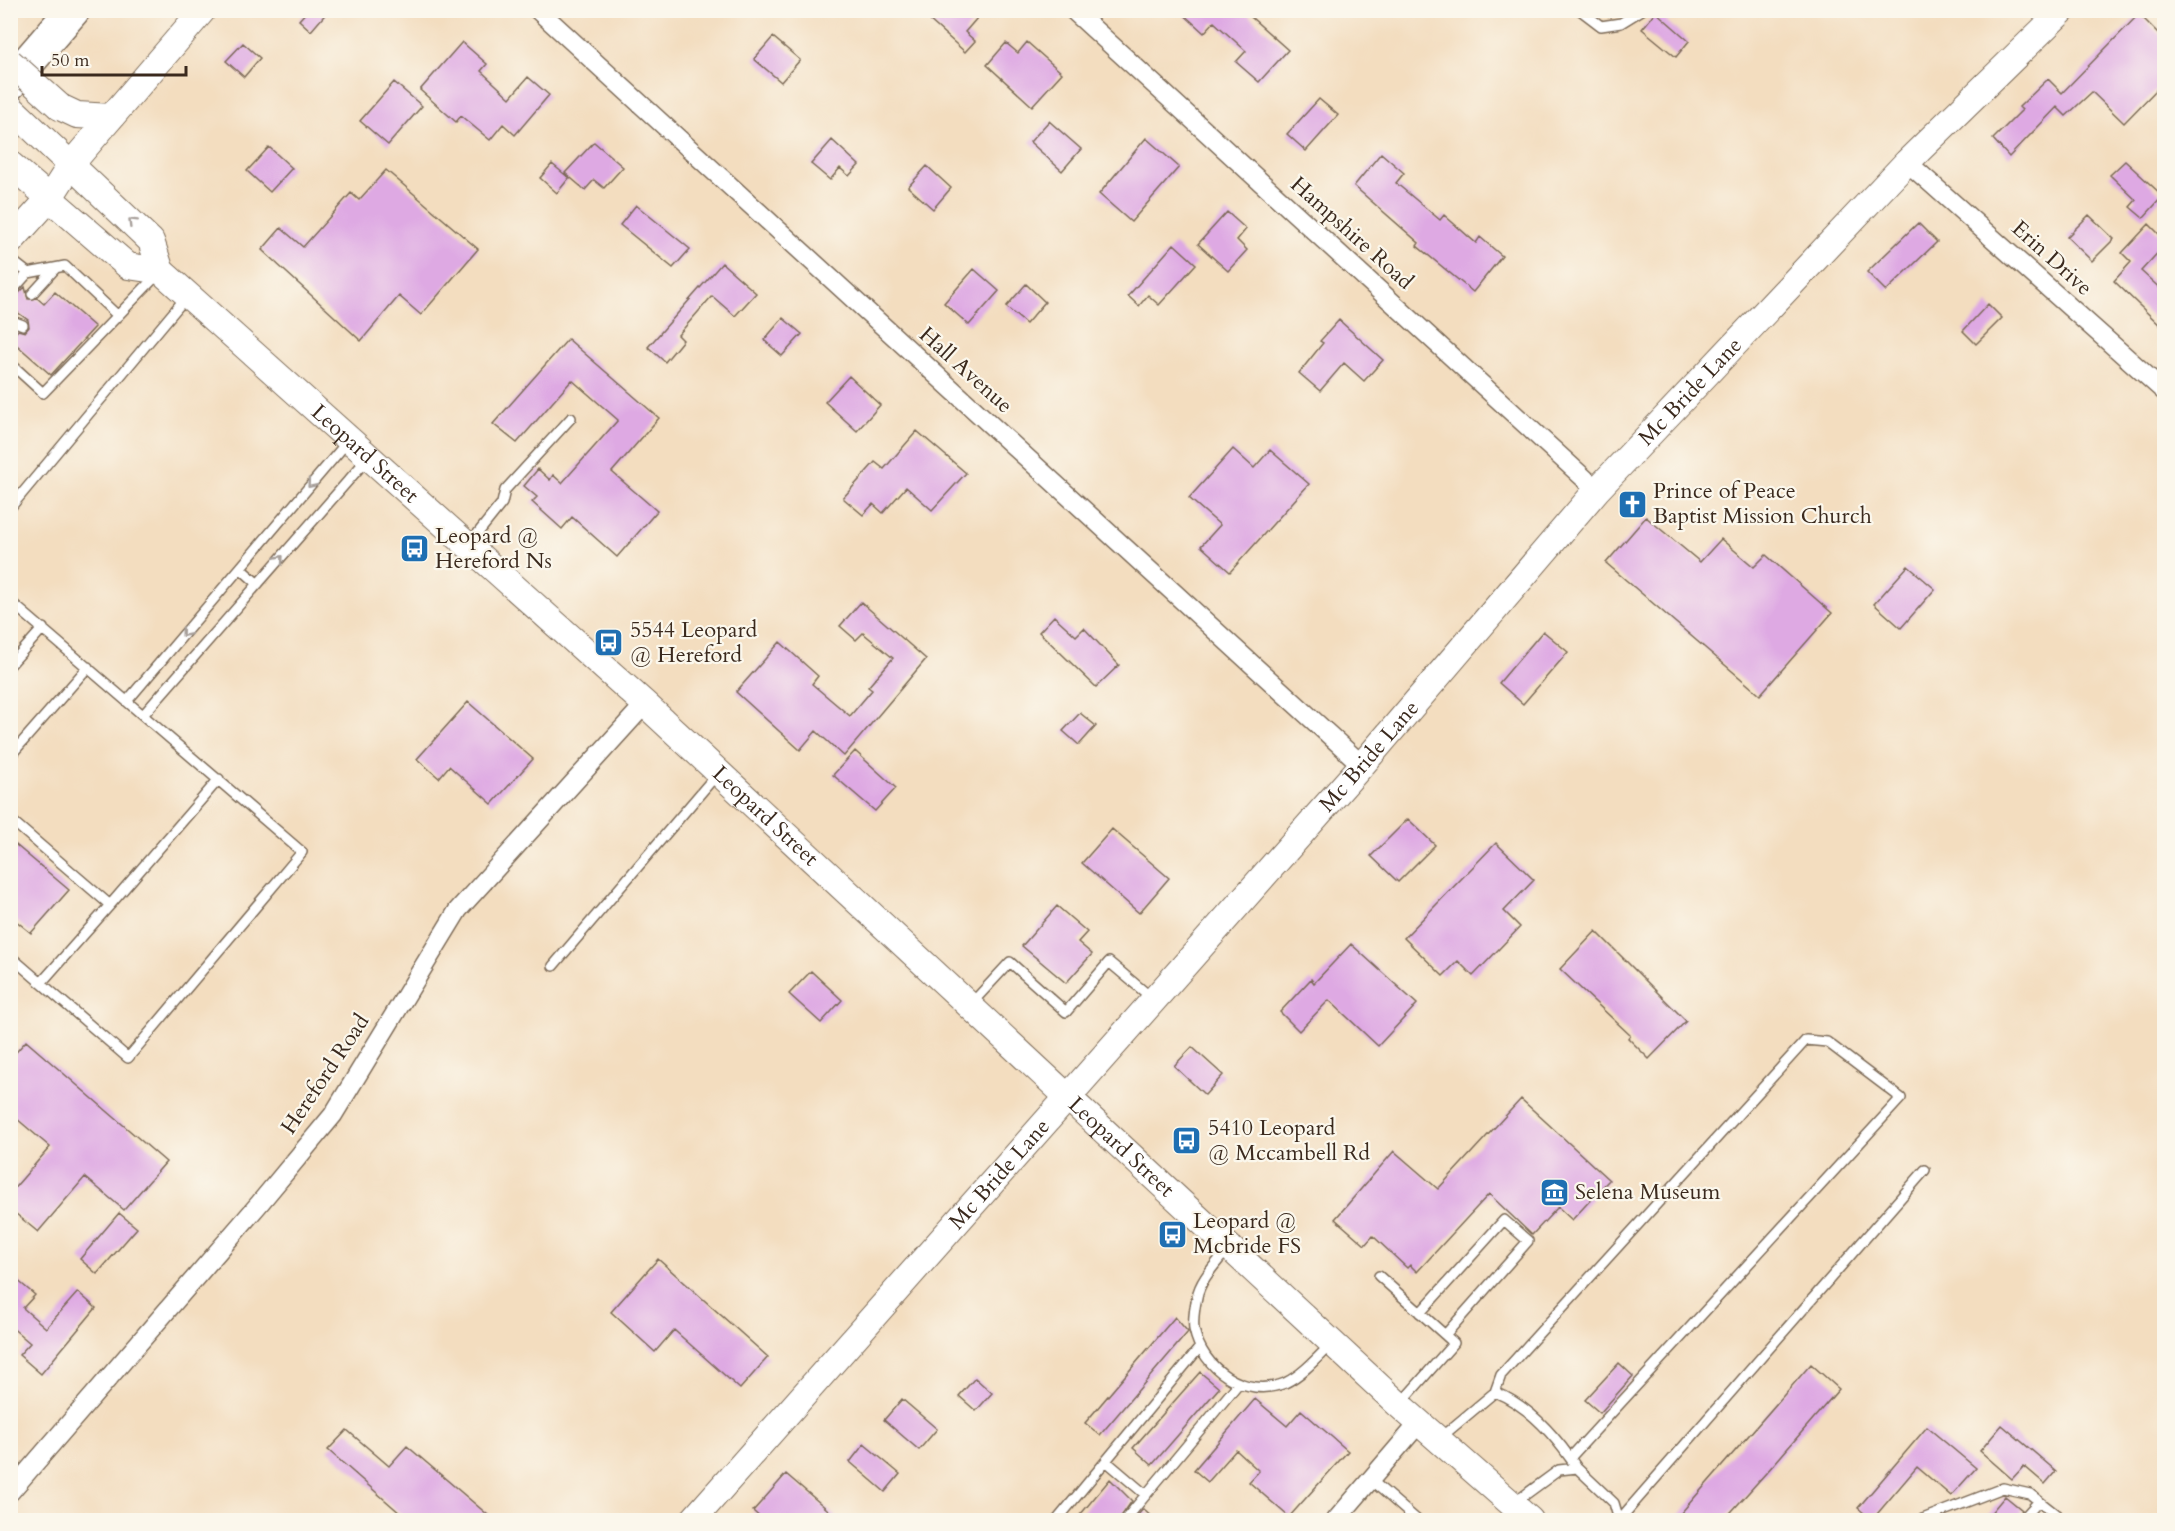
<svg xmlns="http://www.w3.org/2000/svg" width="2175" height="1531" viewBox="0 0 2175 1531" font-family="Cardo,serif">
<rect width="100%" height="100%" fill="#fbf7ec"/>
<filter id="ink" filterUnits="userSpaceOnUse"><feTurbulence type="fractalNoise" baseFrequency=".0167" numOctaves="2"/><feDisplacementMap in="SourceGraphic" scale="12" xChannelSelector="R" yChannelSelector="G"/><feConvolveMatrix kernelMatrix="1 2 1 2 8 2 1 2 1" color-interpolation-filters="sRGB"/></filter>
<filter id="wash" filterUnits="userSpaceOnUse"><feTurbulence type="fractalNoise" baseFrequency=".008" numOctaves="4" result="noise"/><feDisplacementMap in="SourceGraphic" scale="24" xChannelSelector="R" yChannelSelector="G"/><feGaussianBlur stdDeviation="1.35" result="paint"/><feColorMatrix in="noise" values="0 0 0 0 0 0 0 0 0 0 0 0 0 0 0 0 0 1.4 0 .05"/><feComposite in="paint" operator="in"/></filter>
<g filter="url(#wash)">
<rect width="100%" height="100%" fill="#f3ddbf"/>
<g id="blocks">
<path fill="#dea9e3" d="M308,10h21l-18,21 -12,-11z
M918,10h66l-19,22 10,9 -10,11z
M1179,10h64l45,40 -29,32 -23,-20 10,-11 -32,-29 -10,11z
M1656,12l33,29 -13,16 -34,-28z
M2139,14l25,25v43l-40,41 -32,-31 -26,24 -9,-9 -48,50 -16,-18 29,-29 -3,-3 29,-28 14,14z
M773,37l27,23 -19,22 -27,-23z
M462,42l25,22 -6,7 29,27 18,-21 21,18 -34,40 -12,-11 -13,16 -29,-24 -5,6 -36,-32z
M1027,42l35,31 -30,33 -45,-41 19,-22 12,10z
M243,43l17,15 -16,19 -18,-16z
M394,82l28,24 -34,39 -28,-24z
M1319,99l19,16 -32,36 -19,-17z
M1049,121l32,28 -19,22 -32,-29z
M1146,138l33,29 -48,55 -32,-28z
M832,140l27,25 -10,11 -9,-8 -10,12 -19,-16z
M594,142l29,25 -19,21 -10,-8 -9,10 -20,-17z
M269,147l23,21 -22,24 -23,-21z
M1381,153l23,20 -8,10 44,37 4,-5 32,28 4,-6 22,19 -29,36 -56,-46 2,-3 -65,-57z
M2125,161l38,35 -20,22 -13,-11 6,-7 -26,-25z
M552,164l17,14 -12,15 -17,-15z
M927,166l24,22 -18,21 -25,-22z
M386,170l92,79 -57,66 -22,-19 -38,45 -99,-91 19,-22 22,19 48,-54 8,7z
M636,205l54,44 -17,19 -53,-43z
M1227,212l19,17 -9,11 10,10 -19,21 -30,-27z
M2089,215l25,24 -22,22 -25,-24z
M1918,223l19,19 -51,49 -19,-19z
M2149,224l15,15v7l-23,25 23,21v37l-50,-48 17,-19 -9,-9z
M1174,244l22,20 -37,41 -11,-10 -9,11 -11,-10z
M722,263l34,30 -21,23 -23,-20 -34,39 5,5 -18,22 -17,-15z
M974,269l25,22 -30,34 -25,-22z
M1026,284l19,18 -19,22 -20,-17z
M25,287l3,12 9,-1 7,6 11,-12 40,35 -44,48 -41,-36 8,-9 7,2 4,-5 -1,-7 -18,-13v-5z
M1988,304l14,14 -26,26 -13,-13z
M783,318l19,16 -20,22 -18,-16z
M1339,320l44,40 -19,21 -20,-18 -24,28 -21,-18 24,-30 -3,-2z
M568,339l91,79 -47,54 45,39 -40,46 -45,-40 -10,12 -30,-27 5,-5 -13,-11 14,-17 12,11 3,-5 9,8 56,-63 -46,-40 -55,63 -24,-19z
M849,376l31,29 -23,26 -32,-29z
M917,431l49,42 -34,37 -26,-23 -23,26 -10,-9 -10,11 -20,-17 32,-36 9,7z
M1233,449l21,19 16,-18 39,34 -79,88 -29,-26 19,-21 -31,-27z
M1646,517l54,45 21,-23 33,28 12,-12 66,58 -72,82 -154,-132z
M1908,566l27,23 -34,39 -27,-24z
M861,602l65,57 -82,97 -28,-25 -16,19 -64,-58 44,-50 38,34 -6,8 38,32 22,-26 -4,-3 25,-29 -30,-25 -7,7 -16,-14z
M1054,616l22,20 8,-8 35,37 -23,22 -57,-55z
M1543,631l25,21 -45,52 -24,-21z
M468,702l65,57 -41,45 -43,-38 -10,12 -22,-19z
M1080,713l16,13 -17,19 -16,-14z
M855,751l41,37 -21,23 -42,-36z
M1408,819l27,26 -37,37 -27,-26z
M1112,829l57,49 -30,35 -57,-50z
M10,840l59,50 -38,43 -21,-17z
M1496,843l38,37 -30,31 16,16 -47,49 -15,-15 -15,15 -39,-38z
M1057,906l30,26 -9,10 14,12 -26,29 -44,-37z
M1596,931l90,90 -37,38 -21,-21 2,-3 -70,-66z
M1351,944l66,60 -39,42 -49,-46 -30,31 -19,-19 31,-33 3,4z
M811,971l31,29 -21,23 -32,-29z
M26,1041l140,121 -42,48 -39,-33 -47,55 -28,-23v-16l40,-46 -40,-34v-54z
M1192,1047l31,28 -18,20 -31,-29z
M1521,1099l88,81 -37,40 -14,-13 -26,28 -43,-41 -72,78 -7,-7 -3,3 -34,-32 -8,9 -30,-26 59,-68 44,38z
M119,1213l18,15 -40,46 -17,-15z
M658,1259l110,98 -28,32 -66,-59 -19,22 -44,-40z
M10,1274l25,21 -12,13 23,20 32,-36 18,16 -55,66 -22,-19 11,-12 -20,-17z
M1175,1317l13,15 -88,103 -15,-12z
M1619,1363l14,13 -33,37 -15,-13z
M1811,1364l28,25 -64,74 -52,58h-49z
M1200,1372l19,16 -67,77 -19,-17z
M975,1378l17,15 -16,18 -17,-15z
M902,1399l35,30 -18,21 -35,-30z
M1255,1399l32,27 14,-16 47,41 -59,66 -40,-35 10,-11 -23,-21 -28,32 -14,-12z
M2002,1425l54,46 -11,13 -21,-18 -12,13 -32,-28z
M1927,1427l49,41 -25,28 -34,-29 -45,53 -14,-12z
M347,1430l42,36 18,-20 88,75h-86l-81,-71z
M864,1444l36,30 -15,18 -35,-30z
M786,1474l55,47h-77l-11,-10z
M1110,1479l22,22 -14,20h-43z
M2005,1496l17,14 -7,11h-31z
M1143,1509l13,12h-23z"/>
</g>
</g>
<g filter="url(#ink)">
<use href="#blocks" fill-opacity="0" stroke="#7b6956" stroke-width="1.5"/>
<g fill="none" stroke-linecap="round" stroke-linejoin="round">
<defs>
<path id="lane" d="M1580,10l21,16 20,-3 21,-13
M10,259l18,14 37,-7 53,50
M10,293l18,-20
M32,294l23,-25
M10,320l13,5
M10,363l33,30 116,-120
M10,508l177,-212
M470,543l32,-40 3,-13 66,-72
M240,568l18,16
M10,601l292,251 -174,206 -118,-102
M10,665l33,-37
M128,700l220,-259
M144,714l224,-256
M10,756l78,-89
M10,819l100,86 109,-126
M553,966l164,-192
M41,983l69,-78
M971,1004l39,-42 56,50 43,-50 44,37
M1229,1247c-11,15 -29,32 -32,50 -2,9 -4,23 -3,32 8,40 51,70 91,54 17,-8 32,-25 45,-38
M1379,1276l75,67 -53,60
M1420,1313l84,-93 24,21 -83,94
M1495,1392l6,-17 305,-335 21,2 74,56 -331,360
M1440,1438l55,-46c35,14 62,46 82,76
M1106,1461l40,34
M1371,1480l46,40
M1514,1503l45,-33 18,-2 37,35 5,17
M1620,1519l305,-349
M1057,1520l143,-173
M1125,1520l113,-136
M1920,1520l83,-32 27,6 33,26
M2022,1520l17,-19"/>
<path id="street" d="M538,10l824,755
M1073,10l524,480
M1907,162l257,229
M10,1492l249,-288 74,-89 125,-205 187,-206
M1336,1520l83,-97"/>
<g id="secondary">
<path id="s1" d="M10,107l141,134 10,30 484,433 754,701 131,115"/>
<path d="M60,107l17,8 34,2"/>
<path d="M10,164l118,102 33,5"/>
<path d="M10,242l39,-43 23,-36 131,-153"/>
<path id="s2" d="M693,1520l669,-755 235,-275 310,-328 156,-152"/>
</g>
<path id="highway" d="M10,83l63,-73"/>
</defs>
<use href="#lane" stroke="#7b6956" stroke-width="12"/>
<use href="#street" stroke="#7b6956" stroke-width="21"/>
<use href="#secondary" stroke="#7b6956" stroke-width="28"/>
<use href="#highway" stroke="#7b6956" stroke-width="36"/>
<use href="#lane" stroke="#fff" stroke-width="9"/>
<use href="#street" stroke="#fff" stroke-width="18"/>
<use href="#secondary" stroke="#fff" stroke-width="26"/>
<use href="#highway" stroke="#fff" stroke-width="33"/>
<defs>
<path id="secondary-bridge" d="M10,62l50,45"/>
</defs>
<use href="#secondary-bridge" stroke="#7b6956" stroke-width="28" stroke-linecap="butt"/>
<use href="#secondary-bridge" stroke="#fff" stroke-width="26"/>
</g>
<defs><path id="oneway-chevron" d="M-2-3.5L2.5 0L-2 3.5" fill="none" stroke-width="1.6" stroke-linecap="round" stroke-linejoin="round" transform="scale(1.5)"/></defs>
<g stroke="#a79f9a">
<use href="#oneway-chevron" transform="translate(132 222) rotate(-135)"/>
<use href="#oneway-chevron" transform="translate(311 484) rotate(130)"/>
<use href="#oneway-chevron" transform="translate(280 559) rotate(-49)"/>
<use href="#oneway-chevron" transform="translate(185 633) rotate(130)"/>
</g>
</g>
<defs>
<symbol id="church-square" viewBox="-11 -11 22 22"><rect x="-9" y="-9" width="18" height="18" rx="4" fill="#1f6fb2" stroke="#fbf7ec"/><path d="M-1.2-6h2.4v3.5h3.3v2.4h-3.3V6h-2.4V-.1h-3.3v-2.4h3.3Z" fill="#fff"/></symbol>
<symbol id="bus-square" viewBox="-11 -11 22 22"><rect x="-9" y="-9" width="18" height="18" rx="4" fill="#1f6fb2" stroke="#fbf7ec"/><path d="M-5-6H5V4H4V6H2V4H-2V6H-4V4H-5ZM-3.5-4V0h7V-4ZM-3.5 1.2v1.5H-2V1.2ZM2 1.2v1.5H3.5V1.2Z" fill="#fff"/></symbol>
<symbol id="museum-square" viewBox="-11 -11 22 22"><rect x="-9" y="-9" width="18" height="18" rx="4" fill="#1f6fb2" stroke="#fbf7ec"/><path d="M0-6L6-3V-2H-6V-3ZM-5-1h2V3h-2ZM-1-1h2V3h-2ZM3-1h2V3H3ZM-6 4H6V6H-6Z" fill="#fff"/></symbol>
</defs>
<g fill-rule="evenodd">
<use href="#church-square" x="1616" y="488" width="33" height="33"/>
<use href="#bus-square" x="398" y="532" width="33" height="33"/>
<use href="#bus-square" x="592" y="626" width="33" height="33"/>
<use href="#bus-square" x="1170" y="1124" width="33" height="33"/>
<use href="#museum-square" x="1538" y="1176" width="33" height="33"/>
<use href="#bus-square" x="1156" y="1218" width="33" height="33"/>
</g>
<g text-anchor="middle" dominant-baseline="central" stroke-width="4.5" stroke-linejoin="round" paint-order="stroke">
<g font-size="22" fill="#3b2a1e" stroke="#fbf7ec">
<text transform="translate(1352 233) rotate(42)">Hampshire Road</text>
<text transform="translate(2052 258) rotate(42)">Erin Drive</text>
<text transform="translate(966 370) rotate(42)">Hall Avenue</text>
<text stroke="none"><textPath href="#s2" startOffset="1506">Mc Bride Lane</textPath></text>
<text stroke="none"><textPath href="#s1" startOffset="500">Leopard Street</textPath></text>
<text stroke="none"><textPath href="#s2" startOffset="1020">Mc Bride Lane</textPath></text>
<text stroke="none"><textPath href="#s1" startOffset="1040">Leopard Street</textPath></text>
<text transform="translate(325 1074) rotate(-56)">Hereford Road</text>
<text stroke="none"><textPath href="#s1" startOffset="1526">Leopard Street</textPath></text>
<text stroke="none"><textPath href="#s2" startOffset="462">Mc Bride Lane</textPath></text>
</g>
<g font-size="22" fill="#3b2a1e" stroke="#fbf7ec" text-anchor="start">
<text x="1653" y="491">Prince of Peace<tspan x="1653" dy="25">Baptist Mission Church</tspan></text>
<text x="435" y="536">Leopard @<tspan x="435" dy="25">Hereford Ns</tspan></text>
<text x="630" y="630">5544 Leopard<tspan x="630" dy="25">@ Hereford</tspan></text>
<text x="1208" y="1128">5410 Leopard<tspan x="1208" dy="25">@ Mccambell Rd</tspan></text>
<text x="1575" y="1192">Selena Museum</text>
<text x="1193" y="1221">Leopard @<tspan x="1193" dy="25">Mcbride FS</tspan></text>
</g>
</g>
<rect width="2175" height="1531" fill="none" stroke="#fbf7ec" stroke-width="36"/>
<path d="M42 66v9h144v-9" fill="none" stroke="#3b2a1e" stroke-width="3"/>
<text x="51" y="66" font-size="18" fill="#3b2a1e" stroke="#fbf7ec" stroke-width="4.5" paint-order="stroke">50 m</text>
</svg>
